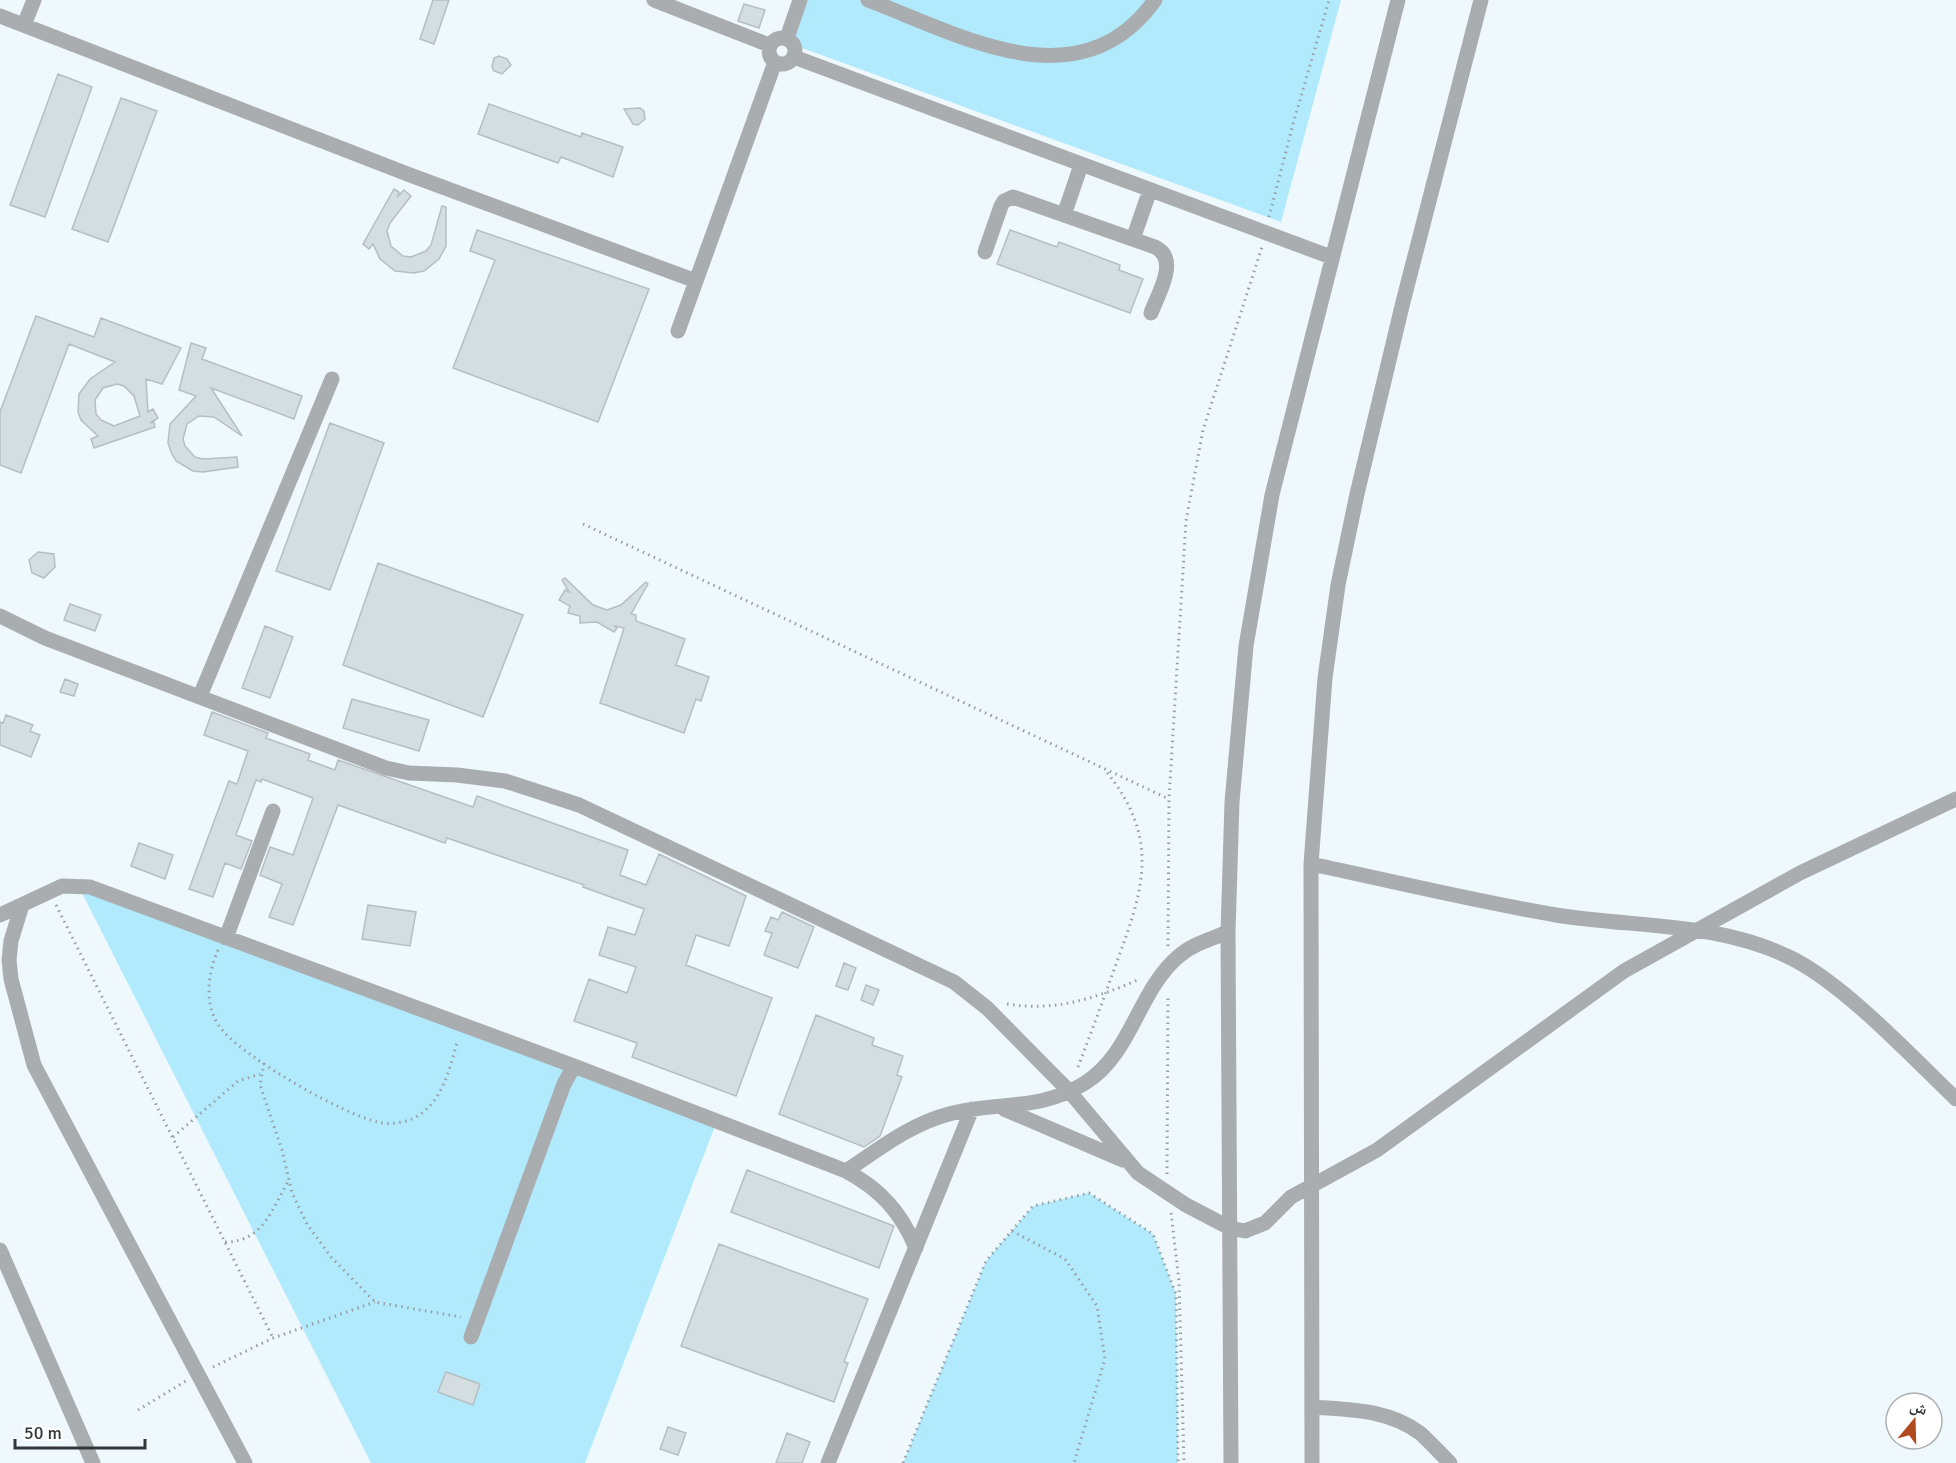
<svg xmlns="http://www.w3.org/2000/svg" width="1956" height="1463" viewBox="0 0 1956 1463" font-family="Signika,'Noto Naskh Arabic',sans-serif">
<rect width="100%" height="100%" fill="#eff9fd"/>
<path fill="#b2eafd" d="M807,0h534l-60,222 -490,-178z
M79,887l638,234 -132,342h-214z
M1089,1193l64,41 23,60 2,169h-275l83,-202 47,-55z"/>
<path fill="#d4dee2" stroke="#b5bec2" stroke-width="1.5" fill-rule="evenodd" d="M433,0h16l-15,44 -14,-5z
M744,4l21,6 -6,18 -21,-7z
M499,56l8,3 4,6 -9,9 -8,-3 -2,-4 2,-9z
M58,74l34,13 -47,130 -35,-12z
M121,98l36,13 -49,131 -36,-13z
M489,104l92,33 1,-4 41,14 -10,30 -52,-20 -3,6 -80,-29z
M640,108l4,3 1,8 -7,6 -5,-1 -9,-15z
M394,189l5,3 -1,4 6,-6 7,6 -21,27 -3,8 4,15 12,10 8,1 15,-6 5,-6 11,-39 4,1v39l-7,13 -15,12 -10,2 -19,-2 -15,-12 -7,-15 -4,5 -6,-5z
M477,230l172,59 -51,133 -145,-54 42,-108 -25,-9z
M1010,230l47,17 2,-5 61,23 -1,5 24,9 -13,34 -133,-49z
M36,316l58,21 7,-19 80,30 -19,36 -16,-5 2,33 5,-3 5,9 -8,5 4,-1 1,5 -61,21 -3,-9 7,-3 -17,-16 -3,-8 1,-18 11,-15 25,-17 -46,-18 -48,129 -21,-8v-53zM117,384l7,2 10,10 6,20 -26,10 -13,-6 -5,-6 -1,-14 8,-12z
M191,343l15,5 -4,11 100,37 -8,23 -83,-31 31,48 -28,-19 -15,-1 -12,8 -4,15 2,7 10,11 8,2 34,-2 1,10 -35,5 -10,-1 -17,-10 -5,-9 -3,-9 2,-19 26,-28 -17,-6z
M330,423l54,20 -54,147 -54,-19z
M38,552l16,2 1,13 -11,11 -12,-5 -3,-13z
M378,563l145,52 -40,102 -140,-52z
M565,578l28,27 14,5 14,-5 25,-23 2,2 -17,30 5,1v6l49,18 -9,26 33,12 -8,24 -5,-2 -12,34 -84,-30 24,-75 -9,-2 2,2 -3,4 -17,-10 -17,1v-7l-12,-3 2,-7 -11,-6 6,-10 4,2 -7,-12z
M70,604l31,11 -6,16 -31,-11z
M265,626l28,11 -23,61 -28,-10z
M65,679l13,5 -4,12 -14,-4z
M352,699l77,21 -10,31 -76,-23z
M212,712l56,21 -2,5 44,16 -2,6 27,10 3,-10 135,47 4,-11 151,54 -8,25 26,10 13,-31 87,42 -17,50 -33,-11 -10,30 86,33 -36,98 -104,-39 5,-14 -63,-22 15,-42 38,14 9,-26 -37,-12 9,-28 27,8 9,-26 -61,-22 1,-2 -137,-47 -2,5 -107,-38 -45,120 -24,-8 13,-33 -22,-9 10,-28 23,8 20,-57 -51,-19 -1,3 -5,-2 -20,55 16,6 -11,28 -16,-6 -12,34 -24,-8 40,-108 8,3 11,-33 -44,-16z
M6,715l27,10 -3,6 10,4 -9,22 -31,-12v-23l3,1z
M139,843l34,12 -8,24 -34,-13z
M368,905l48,7 -6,34 -48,-7z
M782,912l32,15 -16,41 -34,-13 8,-22 -7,-2 6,-14 7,3z
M844,963l12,5 -8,22 -12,-4z
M866,985l13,5 -6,15 -12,-5z
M816,1015l58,23 -2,7 31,11 -6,19 5,2 -22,59 -16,11 -85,-33z
M747,1170l147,56 -15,42 -148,-56z
M719,1244l149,55 -24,63 4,1 -14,39 -153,-56z
M446,1372l34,12 -7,21 -35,-13z
M668,1427l18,6 -8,22 -18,-6z
M787,1433l23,9 -8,21h-26z"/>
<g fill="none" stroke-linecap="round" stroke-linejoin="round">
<path stroke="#979ea0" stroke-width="3" stroke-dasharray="1.5 4.5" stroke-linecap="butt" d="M1269,217l24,-93 36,-124
M583,524l586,275
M56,905l217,433
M1168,946l1,-147 17,-278 17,-91 59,-183
M218,950c-11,25 -15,60 6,82 25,28 118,82 154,90 11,3 25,1 36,-4 29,-15 35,-49 44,-78
M1007,1004c49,8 89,-6 133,-25
M264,1063l-4,22 22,65 10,43 15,31 24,33 44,45 86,15
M1078,1067c13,-34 26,-69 38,-103 28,-75 45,-126 -11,-194
M173,1137l65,-56 22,-7
M1167,1174l1,-179
M1171,1213l8,68 5,182
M1012,1231l53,28 32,47 8,53 -31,104
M225,1242c38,0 47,-33 64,-62
M213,1367l60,-29 102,-36
M138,1410l48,-29
M903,1463l83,-202 47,-55 56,-13 64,41 23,60 2,169"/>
<path stroke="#a9adaf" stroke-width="15" d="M654,0l115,45
M868,0c93,35 212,105 287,0
M0,16l410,159 286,106
M24,25l10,-25
M769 51a13 13 0 1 1 26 0a13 13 0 1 1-26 0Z
M787,38l13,-38
M794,57l537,200
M1064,215l17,-50
M1133,239l17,-49
M985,252l16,-46 3,-5 9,-4 142,50c25,12 3,47 -4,66
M678,331l97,-269
M0,616l45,22 341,130 23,5 48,2 48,6 74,24 375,177 33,26 82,83 69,82 48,32 44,23 15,3 20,-8 26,-26 86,-47 247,-179 176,-98 156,-74
M200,696l132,-317
M1311,864c81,17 163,37 245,51 81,13 164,6 239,45 54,29 116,96 161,139
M22,905l-11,36 -2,19 2,19 23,86 211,398
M0,915l62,-29 28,1 484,179 272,105c34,18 55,41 70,77
M226,938l47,-127
M1004,1109l119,51
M846,1171c32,-21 64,-47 103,-57 47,-13 90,-2 136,-31 47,-29 53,-93 94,-127 14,-12 32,-17 49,-24
M0,1250l93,213
M471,1337l93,-253 10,-18
M1312,1407c38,3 76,2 108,26 10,9 20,20 30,30
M828,1463l144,-354
M1231,1463l-3,-531 4,-130 14,-156 26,-151 126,-495
M1312,1463l-1,-599 14,-186 13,-93 19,-91 46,-192 78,-302"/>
</g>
<g transform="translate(1914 1421) rotate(19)"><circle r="28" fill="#ffffff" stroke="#adafaf" stroke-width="1.5"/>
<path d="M0-4.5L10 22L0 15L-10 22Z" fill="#b14b1f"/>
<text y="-9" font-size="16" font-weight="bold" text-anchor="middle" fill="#333738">ش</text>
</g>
<path d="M15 1439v9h130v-9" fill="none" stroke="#333738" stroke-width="3"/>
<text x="24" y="1439" font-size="18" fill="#333738" stroke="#ffffff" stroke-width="4.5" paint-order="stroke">50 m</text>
</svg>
